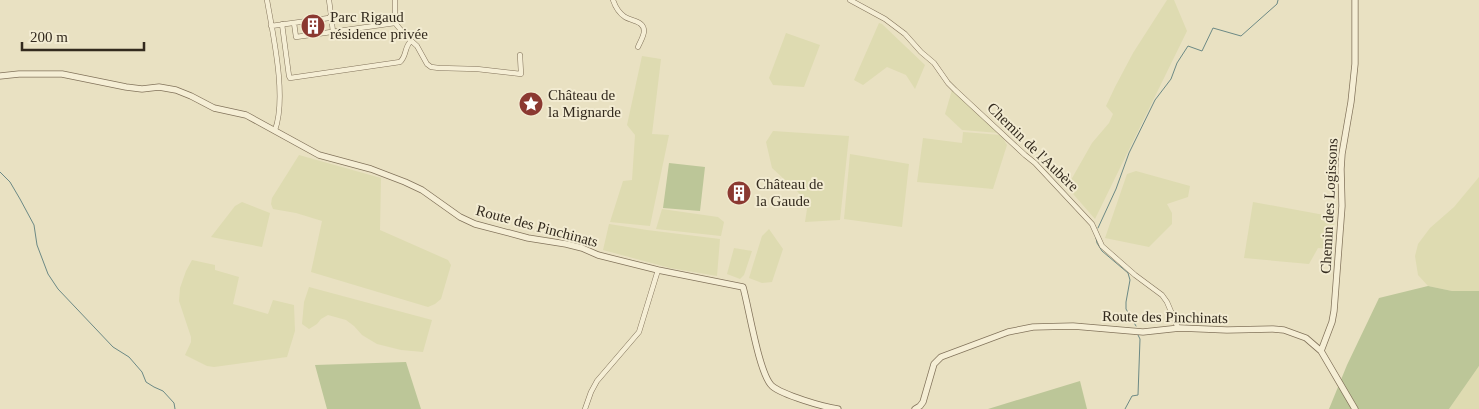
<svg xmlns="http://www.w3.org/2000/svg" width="1479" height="409" viewBox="0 0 1479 409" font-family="'Times New Roman',serif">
<rect width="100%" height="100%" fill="#e9e1c2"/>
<path fill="#dedbb1" d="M1167,0h7l13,31 -92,188 -28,-32 25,-44 17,-20 4,-9 -7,-8 9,-19 18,-34z
M879,23l3,1 43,41 -10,24 -9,-14 -19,-8 -24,18 -9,-5z
M786,33l34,12 -16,42 -31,-2 -4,-7z
M642,56l19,3 -9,75 17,1 -19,91 -40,-4 13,-41 9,-1 3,-45 -8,-10z
M952,90l47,43 -37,-3 -17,-16z
M773,131l76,5 -9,84 -35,2 2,-13 -3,-10 -7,-8 -25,-23 -6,-26z
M963,132l38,3 6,10 -14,44 -76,-7 6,-44 39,5z
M850,154l59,10 -7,63 -58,-8z
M299,155l82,23 -1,52 68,30 3,5 -10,34 -6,5 -7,3 -117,-35 11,-51 -26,-8 -23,-4 -2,-5 1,-6z
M1136,171l54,15 -2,11 -21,7 5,9v11l-23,23 -44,-9 22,-64z
M1479,177v114h-27l-24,-5 -10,-11 -3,-19 3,-12 12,-16 24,-21z
M242,202l28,11 -8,34 -51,-10 24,-31z
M1253,202l82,15 -4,32 -13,-1 -9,16 -65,-6z
M662,209l56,8 6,5 -3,14 -65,-7z
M609,224l38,6 73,9 -3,37 -47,-8 -67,-18z
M769,229l14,20 -11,33 -10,1 -13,-5 13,-42z
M734,248l18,3 -8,24 -4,4 -13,-5z
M192,260l23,5v5l24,7 -6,27 35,10 5,-14 21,5 1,26 -8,26 -73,10 -7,-1 -22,-11 6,-13v-5l-12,-36 1,-13 6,-17z
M309,287l123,33 -9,32 -22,-2 -24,-6 -15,-9 -8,-9 -8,-6 -18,-5 -7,4 -4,5 -8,5 -7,-5 2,-22z
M1479,366v43h-30l25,-36z"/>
<path fill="#bcc698" d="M669,163l36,4 -5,44 -37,-3z
M1428,286l24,5h27v75l-30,43h-120l18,-44 32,-67z
M406,362l15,47h-94l-12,-44z
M1080,381l7,28h-99z"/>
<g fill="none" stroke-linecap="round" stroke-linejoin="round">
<path stroke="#6c8985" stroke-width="1" d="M0,172l10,10 10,17 14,26 3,20 11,29 10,15 55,58 16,10 13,15 4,10 8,5 9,4 11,12 1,6
M1098,228l18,-39 13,-36 26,-53 16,-21 6,-16 11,-17 14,5 11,-23 28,8 36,-32 1,-4
M1096,238l1,5 5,8 26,22 2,7 -4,22v7l10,17
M1125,409l7,-13 6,-1 2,-56 -2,-4"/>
<defs>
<path id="minor" d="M267,0c6,35 20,97 8,130
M613,0c2,6 6,13 12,17 7,4 19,4 19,14 0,5 -4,11 -6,16
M850,0l35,19 20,15 16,18 13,11 14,20 7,7 70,65 10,8 57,61 10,22 33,29 27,20 5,7 11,26
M331,15l2,17
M294,23l2,14 99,-14v-23
M395,23l11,13 11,10 10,18 4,3 8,1 38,1 44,5 -1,-19
M282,24l7,52 1,2 110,-16c7,-6 4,-15 11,-21
M271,26l58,-8 2,-3 -2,-15
M585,409l6,-17 6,-11 42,-49 19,-62"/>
<path id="tertiary" d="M0,76l19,-2h43l64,13 16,2 17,-2 17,3 15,6 23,12 32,7 73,40 52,14 34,13 17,8 38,27 15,7 53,14 38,6 16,4 16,7 60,15 85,17c6,21 16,87 29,99 11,9 51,21 66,23
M1321,351l11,-29 2,-11 8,-105 -1,-37 1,-15 9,-52 4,-38v-64
M915,409l5,-3 3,-4 11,-38 7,-7 67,-25 25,-5 40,-1 70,6 37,-4 47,2 46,-1 11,1 22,8 15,13 34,58"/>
</defs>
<use href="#minor" stroke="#82735b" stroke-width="5.5"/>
<use href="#tertiary" stroke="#82735b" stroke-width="7"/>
<use href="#minor" stroke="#f5eed5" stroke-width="4.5"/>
<use href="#tertiary" stroke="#f5eed5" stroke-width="5.5"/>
</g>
<defs>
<symbol id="building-disc" viewBox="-11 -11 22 22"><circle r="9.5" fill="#8b3931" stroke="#f2ebd1"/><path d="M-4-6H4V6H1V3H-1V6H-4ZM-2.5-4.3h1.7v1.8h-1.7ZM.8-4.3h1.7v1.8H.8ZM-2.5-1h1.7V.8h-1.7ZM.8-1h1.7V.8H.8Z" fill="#fff"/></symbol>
<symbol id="sight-disc" viewBox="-11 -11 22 22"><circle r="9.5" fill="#8b3931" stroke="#f2ebd1"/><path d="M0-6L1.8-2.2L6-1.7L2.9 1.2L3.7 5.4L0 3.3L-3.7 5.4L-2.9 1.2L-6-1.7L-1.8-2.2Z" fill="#fff"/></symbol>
</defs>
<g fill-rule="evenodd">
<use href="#building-disc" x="299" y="12" width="28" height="28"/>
<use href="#sight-disc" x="517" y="90" width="28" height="28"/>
<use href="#building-disc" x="725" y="179" width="28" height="28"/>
</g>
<g text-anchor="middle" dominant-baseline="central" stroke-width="4" stroke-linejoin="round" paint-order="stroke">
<g font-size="15" fill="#332a1e" stroke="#f2ebd1" text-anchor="start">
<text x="330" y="17">Parc Rigaud<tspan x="330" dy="17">résidence privée</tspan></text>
<text x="548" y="95">Château de<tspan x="548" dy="17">la Mignarde</tspan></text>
<text x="756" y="184">Château de<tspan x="756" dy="17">la Gaude</tspan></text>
</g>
<g font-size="15" fill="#332a1e" stroke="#f2ebd1">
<text transform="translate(1033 147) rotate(44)">Chemin de l'Aubère</text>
<text transform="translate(1329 206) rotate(-87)">Chemin des Logissons</text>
<text transform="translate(537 226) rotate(15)">Route des Pinchinats</text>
<text transform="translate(1165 317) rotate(1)">Route des Pinchinats</text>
</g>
</g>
<path d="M22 42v8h122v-8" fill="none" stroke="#332a1e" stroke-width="2.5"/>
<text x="30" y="42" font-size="15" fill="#332a1e" stroke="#f2ebd1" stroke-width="4" paint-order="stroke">200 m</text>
</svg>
